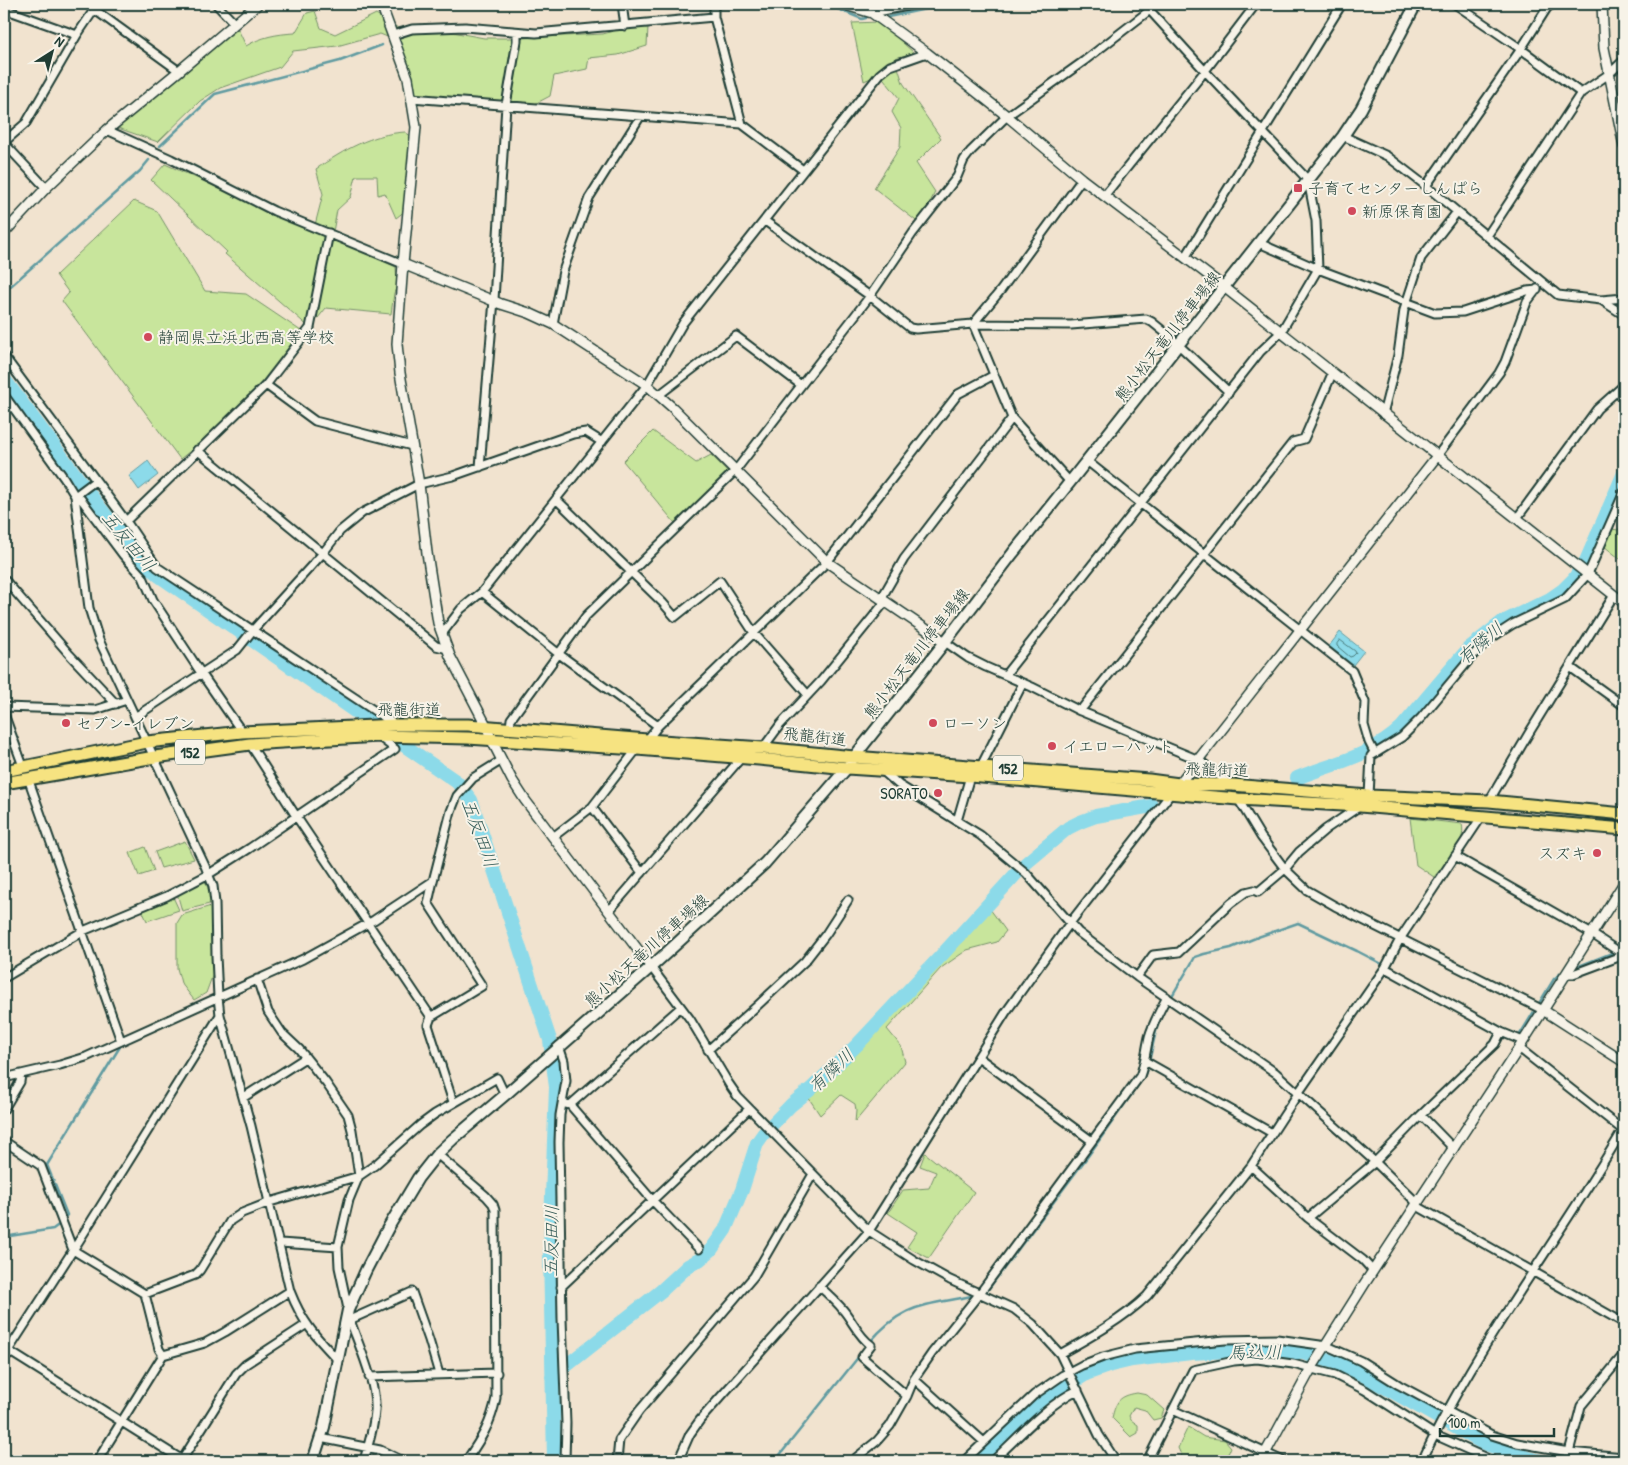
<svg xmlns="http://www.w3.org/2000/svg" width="1628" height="1465" viewBox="0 0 1628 1465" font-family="'Patrick Hand','Klee One',sans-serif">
<rect width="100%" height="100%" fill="#f1e3cf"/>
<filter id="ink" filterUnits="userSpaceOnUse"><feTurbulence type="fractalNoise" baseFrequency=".02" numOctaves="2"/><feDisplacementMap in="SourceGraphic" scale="10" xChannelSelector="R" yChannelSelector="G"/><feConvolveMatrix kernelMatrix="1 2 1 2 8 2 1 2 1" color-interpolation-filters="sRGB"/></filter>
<g filter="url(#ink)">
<path fill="#c8e59c" stroke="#749168" d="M315,11l6,17 14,6 41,-20 22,14h33l53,10h39l80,-4 31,-9 14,2 -1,19 -29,9 -29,3 -2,11 -33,7 -4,20 -21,11 -113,-9 -16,-56 -20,-8 -43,12 -44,5 -13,16 -60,21 -20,13 -42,41 -43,-15 123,-98 8,17c15,-9 30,-12 49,-13l12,-20z
M880,22l34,31 -19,5 8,25 38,55 -25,25 19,29 -15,32 -46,-36 26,-41 1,-19 -9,-16 7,-14 -19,-24 -16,7 -12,-58z
M405,132l10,7 -10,72 -9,7 -11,-25 -7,2 -1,-19h-21l-5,21 -14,13 -4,22 -18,-7 8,-31 -7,-25c28,-19 55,-35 89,-37z
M165,164l231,103 1,19 -3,7 -3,21 -65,-6 -16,20 -85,-74 2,-2 -76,-72z
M134,201l23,10 48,80 41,3 55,37 -65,84 -56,44 -118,-158 7,-8 -13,-18z
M653,431l43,32 15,-8 17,17 -53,51 -52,-62z
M1624,521v41l-20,-16 8,-17 6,1z
M1410,818l52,6c5,21 -17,39 -28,53l-18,-12z
M185,841l9,18 -33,9 -6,-16z
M145,847l9,24 -15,5 -9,-23z
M205,880l8,23 -31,8 -5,-18z
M173,897l6,13 -32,11 -5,-11z
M211,906l2,68 -7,19 -12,7 -13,-17 -4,-15v-45l5,-8z
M990,909l16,22 -9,11 -30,8 -26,18 -54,61 14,17 4,16 -50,60 1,-11 -1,-7 -14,-9 -21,20 -12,-18 106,-107z
M925,1153l49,39 -45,66 -22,-11 10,-15 -29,-19 15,-23 26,-2 7,-16 -16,-6z
M1137,1393l10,2 17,15 -3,8 -8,2 -8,-10 -11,-3 -5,9 2,4 7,5v8l-7,4 -19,-19c4,-17 7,-22 25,-25z
M1188,1427l16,10 21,3 6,7 -6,14h-41l-6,-13z"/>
<path fill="#8cdae9" stroke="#609ba1" d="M148,461l10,14 -19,15 -10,-14z
M1340,632l24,19 -11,14 -24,-19z"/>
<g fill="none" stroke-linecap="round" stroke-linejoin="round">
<path stroke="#4b7c7c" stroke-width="1" d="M1340,640l15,11 1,2 -3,3 -3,1 -13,-11v-2z"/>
<path stroke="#609ba1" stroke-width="2.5" d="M826,4l36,15 4,-1
M888,17l62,-13
M160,146l55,-52 125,-33 42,-16
M4,292l136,-121 9,-11
M1622,949l2,-1
M1574,968l38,-15
M1464,1008l48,25
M1517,1035l2,1 35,-57 7,-6 3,-1
M66,1216l1,-1 -20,-50 74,-120
M4,1237l49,-8 8,-6
M987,1291l101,-135 56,-79c7,-16 8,-35 14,-52 8,-23 25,-46 37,-68l9,-3 27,-6 27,-11 40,-14 59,28 27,14
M869,1343c34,-40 55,-37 102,-47
M775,1461l85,-106"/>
<path stroke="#8cdae9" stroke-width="14" d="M4,379l93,125 41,52 20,19 299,207 14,18 79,240 6,47 -6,164 4,210
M1297,778c38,-15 75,-22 105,-51l66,-78 33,-26 49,-24 13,-9 11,-11 12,-18 38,-88
M552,1377l109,-86 27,-25 11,-6 12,-10 14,-20 17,-40 15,-47 7,-10 27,-28 20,-16 46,-44 83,-88 85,-93 43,-36 12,-6 16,-6 56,-10
M978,1461l42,-40 25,-21 41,-26 25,-9 21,-5 59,-7 75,-4 37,4 34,10 28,13 116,66 32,12 27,7"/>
<defs>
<path id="minor" d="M216,4l18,19
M622,4l3,22
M717,4l-3,2v11l28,107
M1144,4l61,67 103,109 8,41 2,48 -59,-26
M1455,4l66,45 60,44 -94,143
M4,9l73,26
M95,10l84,61
M872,13l46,-9
M393,35l19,-6 53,-2 71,6 178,-16
M1581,93l28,-19 15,-14
M411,98l331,26 61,46
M107,130l64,29 103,52 129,53
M1343,136l44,20 39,30 132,109 43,5 23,15
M4,142l22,-19 51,-88 21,-31
M4,143l42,45
M1426,186l95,-137 26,-41 6,-4
M1104,196l101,-125 51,-67
M765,221l105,75 40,32 6,1 57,-5 98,1 75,-6 6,3 16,13 61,57
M1185,258l157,-254
M1601,300l23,-2
M553,324l10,-53 26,-73 51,-81
M973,324l39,94 58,64
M973,324l28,-34 81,-111
M4,356l122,165 31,46 239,158
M266,385l49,36 97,25
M4,395l60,83 11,18 14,112 10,32 106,226 8,20 2,17 1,53 2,41 2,18 31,111 39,165c12,31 25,45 47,68
M659,395l77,-59 65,49
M1383,414l15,-59 6,-45 17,-52 36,-46
M197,450l239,196 12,3
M1437,456l62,-83 6,-11 22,-60 10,-13
M1087,461l265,210 13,31 -1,23 5,17 5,10 -3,4 -2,40
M480,467l14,-167 12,-195 11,-64v-9
M75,496l6,3 42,56 20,22 10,23 48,73 41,59
M75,496l20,-15
M556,499l107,104 12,14 45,-36 34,52 54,62
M1517,518l80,-109 27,-24
M126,521l140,-136 44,-57 19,-95
M4,579l66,76 46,49
M482,592l77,62 99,72
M881,599l23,-40 108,-141
M442,634l19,-25 21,-17 165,-207 36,-62 197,-249 10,-8 37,-13
M945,642l23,16 18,9 46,20 48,24 119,49 32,25
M1570,667l54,39
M1005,675l255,-323 21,-20 37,-63 117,44 28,-1 64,-21 10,-1
M4,707l91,3 32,-10
M1080,711l213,-269 11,-3 28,-65
M4,714l19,52
M135,717l102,-67 16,-20 70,-77 17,-22 22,-18 57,-29 34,-8 120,-42 13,-2 16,10
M510,728l1,-9 75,-103 150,-146 134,-174 43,-63 44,-56 7,-17 7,-9 36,-35 77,-55 66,-51
M647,740l11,-14 169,-164 131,-168 36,-19
M250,744l46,72 135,201 -3,8 25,77
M763,748l17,-23 41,-44 64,-79
M1371,756l31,-19 19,-19 54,-65 15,-14 23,-15 52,-25 23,-25 36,-82
M981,766l42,-83
M884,772l15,13 58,36
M970,776l-13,45 23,14 46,38 52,59 59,45 139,96 99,89 39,38 3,6 207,117
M28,778l93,263
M1238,799l23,38 24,32 22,21 28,16 208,104
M1489,801l40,-68 85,-138
M592,807l50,66
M553,837l39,-30 45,-58
M1455,856l137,78 32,21
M609,911l133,-154
M651,967l39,52 39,65 9,13 131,134 45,29 36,20 64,29 19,15 27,30 39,81 17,26
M1385,968l116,64 22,9
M1567,974h6l51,-19
M1137,977l16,-22 26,-3 52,-49 15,-11 8,-2 4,2 27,-23 14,-17 27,-23 34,-23
M4,978l79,-47 84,-35 42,-22 41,-26 145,-99 -17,-13
M257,979l11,33 14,21 17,16 27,34 22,32 4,15 7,46 -10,24 -11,47 1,20 9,42
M431,1017l51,-31 -54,-83 5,-22
M559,1046l5,15 2,20 -6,34 -1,27 3,177 4,104 -1,38
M1519,1048l105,83
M708,1050l50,-45 47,-44 21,-27 22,-34
M978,1057l114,84
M1145,1061l127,72
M4,1078l56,-13 26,-8 217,-98 71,-39 59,-39 18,-70 6,-15 16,-18 29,-18
M244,1097l61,-39
M566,1104l4,1 111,-98
M570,1105l83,96 46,48
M4,1109l16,-27 1,-8
M1421,1115l33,34
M4,1141l37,25 32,84 72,44 14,55 4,6
M437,1154l49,42 7,8 2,6 1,188c-5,26 -15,41 -30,63
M1251,1166l57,52 55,42 10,11
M1308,1218l67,-56 46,-47 74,-71 6,-12
M280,1243l58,4
M819,1286c9,8 18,16 25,25 9,11 15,26 27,34l-9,12 45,39
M561,1287l188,-178
M145,1294l50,-19 5,-5 30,-49 12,-8 28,-11 89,-26 16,-11 45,-40 15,-11 62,-36 8,17
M350,1320c9,26 27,65 25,91 -1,17 -7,34 -11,50
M345,1322l67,-30 17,48 10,34
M4,1348l180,113
M1060,1354c29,-16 63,-35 87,-58l104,-130 48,-74 86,-124 15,-29 82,-123
M4,1357l73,-113 143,-229
M369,1377l128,-4
M914,1379l70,63
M1173,1410l110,51
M320,1438l60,12 23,11
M1569,1452l12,-46 43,-52
M182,1460l54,-86 10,-10 61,-40
M97,1461l66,-106 42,-12 20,-11 65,-41
M617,1461l2,-21 20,-29 115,-135 59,-102
M678,1461l12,-27 10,-14 169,-189 137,-219 64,-89 102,-131
M852,1461l25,-20 13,-15 17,-30 7,-17 18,-26 48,-60 160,-217c5,-13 6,-26 9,-39 4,-14 11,-27 18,-40
M964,1461l70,-66 29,-20 19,-10 21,-8 32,-8 90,-9 52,-1 50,7 34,15 38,24 93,50 25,8 52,9 55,5
M993,1461c22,-21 57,-59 85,-71
M1147,1461l46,-91 41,-9 23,-2 36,5 42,11 30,15 70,45 58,26
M1422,1461c55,-118 137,-221 202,-333"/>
<path id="tertiary" d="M381,4l27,74 8,49 -13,137 -6,80 3,29 19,111 8,69 11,70 12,33 37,71 4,12 21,41 13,20 126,167
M842,4l30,9 55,40 80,63 75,63 142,108 400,316
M1602,4l2,44 20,98
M4,233l42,-45 61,-58 72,-59 79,-67
M403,264l98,40 28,9 24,11 94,61 26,23 154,154 118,80
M1179,784l258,-328
M1543,1010l81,52
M1261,1461l50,-92 54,-86 154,-235 105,-165"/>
<path id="secondary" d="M313,1461l11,-34 24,-117 18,-40 22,-42 30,-50 19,-24 16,-15 52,-44 146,-128 114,-104 82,-95 7,-11 91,-115 68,-89 57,-71 273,-346 18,-27 55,-105"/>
<path id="trunk" d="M4,771l143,-29 95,-10 154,-7h72l179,15 116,8 91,9 295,23 30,4 53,1 137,11 120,5 135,13
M4,783l151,-26 95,-13 128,-8 90,2 169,11 122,10 88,9 123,8 268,23 122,7 264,23"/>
</defs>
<use href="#minor" stroke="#1f3d34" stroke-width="11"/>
<use href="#tertiary" stroke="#1f3d34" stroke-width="12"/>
<use href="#secondary" stroke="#1f3d34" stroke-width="14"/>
<use href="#trunk" stroke="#1f3d34" stroke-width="15"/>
<use href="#minor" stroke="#f7f3e8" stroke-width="7"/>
<use href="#tertiary" stroke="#f7f3e8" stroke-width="9"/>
<use href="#secondary" stroke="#f7f3e8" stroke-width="10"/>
<use href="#trunk" stroke="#f6e381" stroke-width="11"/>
</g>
</g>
<g fill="#d1495b" stroke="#f7f3e8" stroke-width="2">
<rect x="1293" y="183" width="10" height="10" rx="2.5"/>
<circle cx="1352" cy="211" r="5"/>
<circle cx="148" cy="337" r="5"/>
<circle cx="66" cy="723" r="5"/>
<circle cx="933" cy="723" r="5"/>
<circle cx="1052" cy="746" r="5"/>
<circle cx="938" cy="793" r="5"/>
<circle cx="1597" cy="853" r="5"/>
</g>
<g text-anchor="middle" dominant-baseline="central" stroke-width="4" stroke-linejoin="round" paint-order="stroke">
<g fill="#f7f3e8" stroke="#60746a" stroke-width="1">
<rect x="175" y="739.5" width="30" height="25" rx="4"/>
<rect x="993" y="755.5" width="30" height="25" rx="4"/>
</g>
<g font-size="15" font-weight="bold" fill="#1f3d34">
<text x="190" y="752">152</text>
<text x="1008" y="768">152</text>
</g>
<g font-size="16" fill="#1f3d34" stroke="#f7f3e8" text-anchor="start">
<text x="1308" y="188">子育てセンターしんぱら</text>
<text x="1362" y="211">新原保育園</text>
<text x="158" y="337">静岡県立浜北西高等学校</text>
<text x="76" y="723">セブン-イレブン</text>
<text x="943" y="723">ローソン</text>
<text x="1062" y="746">イエローハット</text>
<text x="928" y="793" text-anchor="end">SORATO</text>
<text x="1587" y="853" text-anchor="end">スズキ</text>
</g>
<g font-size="16" fill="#1f3d34" stroke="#f7f3e8">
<text transform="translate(1167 336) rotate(-52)">熊小松天竜川停車場線</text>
<text transform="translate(916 653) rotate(-52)">熊小松天竜川停車場線</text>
<text x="409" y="709">飛龍街道</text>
<text transform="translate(815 736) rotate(6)">飛龍街道</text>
<text transform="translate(1217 769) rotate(2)">飛龍街道</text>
<text transform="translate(646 950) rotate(-42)">熊小松天竜川停車場線</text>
</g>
<g font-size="18" font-style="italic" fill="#355c58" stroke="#f7f3e8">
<text transform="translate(129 541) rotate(50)">五反田川</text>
<text transform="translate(1480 643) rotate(-41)">有隣川</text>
<text transform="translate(480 833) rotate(70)">五反田川</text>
<text transform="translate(831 1070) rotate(-43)">有隣川</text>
<text transform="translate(551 1241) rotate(-89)">五反田川</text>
<text transform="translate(1255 1352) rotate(-1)">馬込川</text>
</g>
</g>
<rect width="1628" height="1465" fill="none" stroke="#f7f3e8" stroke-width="20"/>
<rect x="10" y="10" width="1608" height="1445" fill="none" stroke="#1f3d34" stroke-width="2" filter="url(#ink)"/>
<g transform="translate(52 52) rotate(36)" stroke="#f7f3e8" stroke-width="4" paint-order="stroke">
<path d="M0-4L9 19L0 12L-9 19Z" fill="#1f3d34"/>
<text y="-8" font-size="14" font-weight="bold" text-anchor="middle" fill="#1f3d34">N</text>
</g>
<path d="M1440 1428v8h114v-8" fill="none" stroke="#1f3d34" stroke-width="2.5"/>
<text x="1448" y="1428" font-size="15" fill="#1f3d34" stroke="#f7f3e8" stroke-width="4" paint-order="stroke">100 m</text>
</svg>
